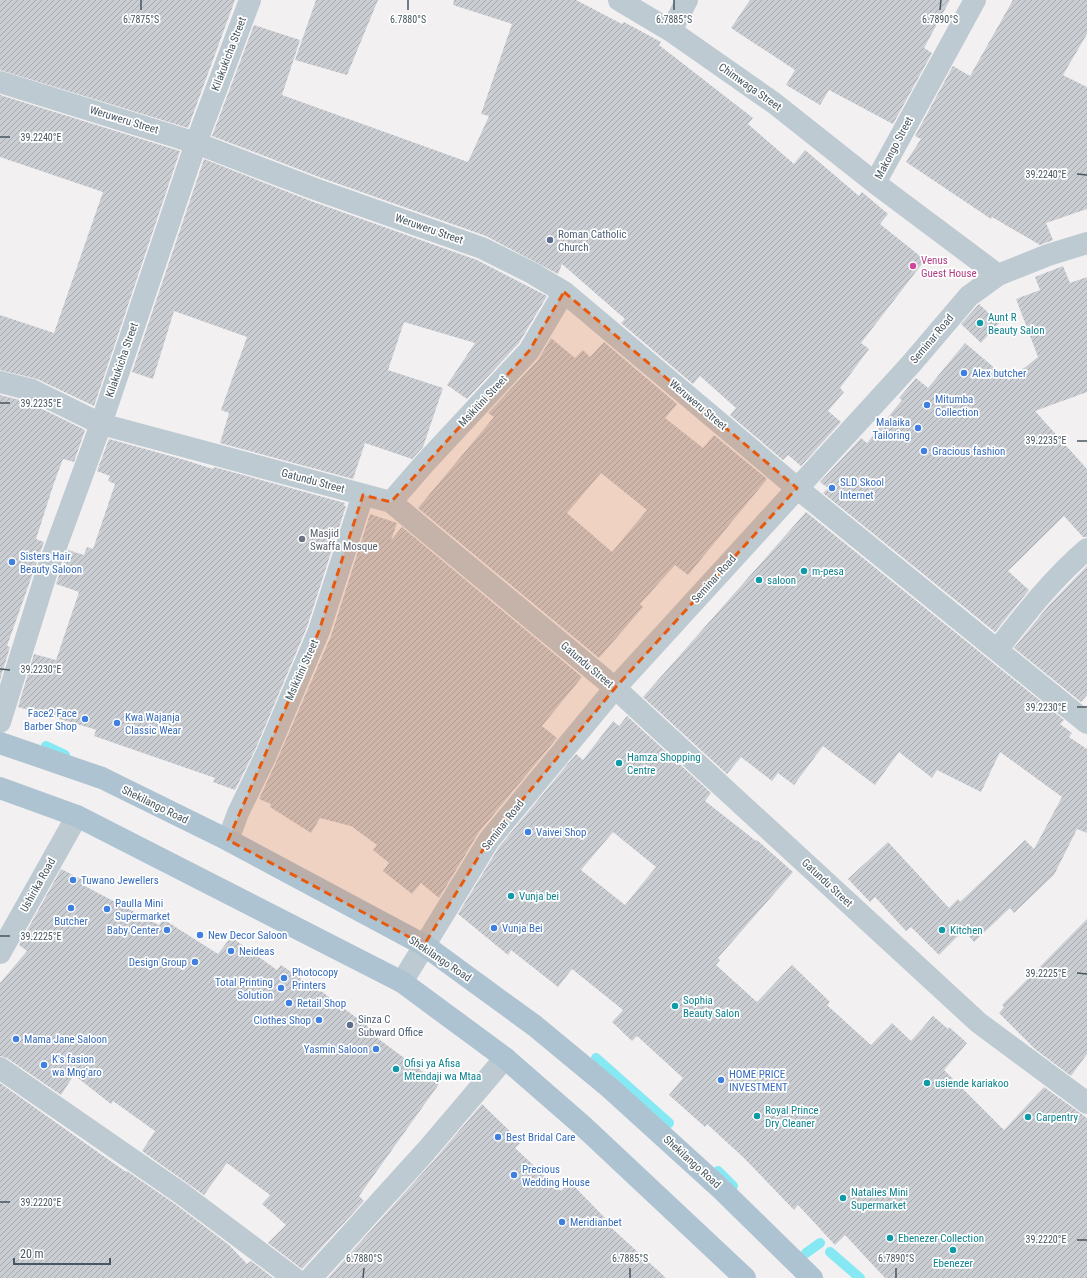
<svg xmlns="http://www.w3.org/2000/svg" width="1087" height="1278" viewBox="0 0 1087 1278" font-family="'Roboto Condensed',sans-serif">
<defs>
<pattern id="building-hatch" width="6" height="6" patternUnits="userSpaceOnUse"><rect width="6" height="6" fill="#caced3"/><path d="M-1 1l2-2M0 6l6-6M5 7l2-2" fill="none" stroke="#a6aaaf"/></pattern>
</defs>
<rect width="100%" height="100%" fill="#f3f0f1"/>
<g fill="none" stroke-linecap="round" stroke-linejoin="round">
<path stroke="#86e8f3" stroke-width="10" d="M46,746l19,9
M596,1058l73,65
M718,1171l15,15
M830,1252l30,26
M806,1253l14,-10"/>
</g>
<path fill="url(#building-hatch)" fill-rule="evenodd" d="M0,0h235l-47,128 -188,-58z
M316,0h62l-31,75 -52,-15z
M454,0h122l46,24 2,-2 37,20 -2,3 94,73 -5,6 46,40 11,-14 54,46 3,-4 26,22 -8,10 45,36 -64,83 8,6 -29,39 4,4 -16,19 13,11 -40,44 -13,-11 -5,5 -53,-45 6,-7 -36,-32 -7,8 -72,-61 4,-4 -63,-55 -4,10 -72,-38 -167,-59 -107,-41 42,-111 46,15 -18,55 186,67 21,-46 -8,-2 31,-90 -59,-19z
M750,0h200l-26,48 8,5 -39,71 -64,-34 -9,15 -34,-20 9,-15 -64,-42z
M1013,0h74v34l-24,41 24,12v122l-41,14 7,17 -13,5 -48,-28 -1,2 -85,-57 15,-23 -6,-3 38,-70 17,10z
M0,95l180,56 -86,255 -57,-27 -37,-9v-55l54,18 49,-141 -103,-35z
M204,159l107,42 166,59 70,36 -28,47 -52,56 -20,-14 28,-42 -71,-21 -16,48 55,18 -20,59 -11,12 -47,-16 -12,36 -133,-36 9,-30 -8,-3 26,-73 -73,-26 -21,68 -21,-7z
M1063,266l7,17 17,-6v115l-52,19 52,58v68h-4l-19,-21 -56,55 21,19 -34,42 -172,-139 5,-5 -8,-6 41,-44 6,5 35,-43 -3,-2 17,-20 12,10 37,-45 44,37 29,-23 -22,-58 24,-9 -5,-13z
M979,304l20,19 -18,20 -20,-19z
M551,338l24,20 8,-8 7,7 14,-15 73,62 -12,14 38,30 11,-13 53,44 -79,96 -13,-10 -35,39 3,3 -44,51 -181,-150 76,-91 -6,-4 50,-53zM601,473l46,37 -35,42 -45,-39z
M0,395l28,7 57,28 -11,32 -11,-3 -9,24 -18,56 8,3 -37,104 3,1 -10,33z
M109,439l76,21 28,9 1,-2 131,36 -1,3h2l-39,121 -52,123 -20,40 -22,-8 2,-4 -121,-42 2,-6 -2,-1 -76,-22 16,-53 22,6 23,-68 -23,-8 12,-34 16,5 3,-8 6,2 22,-65 -7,-3 2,-5 -13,-5z
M806,512l258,208 -4,4 12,9 -3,4 18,12v84l-10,-4 -23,46 -40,38 -4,-5 -36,34 -10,-12 -25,25 -28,-28 -5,4 -31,-34 -5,5 -22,-23 40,-37 61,66 9,-9 2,3 65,-62 9,9 28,-52 -62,-45 -19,40 -44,-22 -5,8 -33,-26 -24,33 -52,-39 -29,39 -16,-12 -6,8 -31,-24 -14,17 -84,-77z
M370,514l27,9 -6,17 11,-13 180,150 -40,49 15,12 -78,94 -40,66 -18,-15 -9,11 -29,-23 6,-8 -16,-13 4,-5 -26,-19 -31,-8 -9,15 -41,-26 1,-3 -12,-5 18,-39 54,-124z
M1087,566v129l-6,7 -67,-54 35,-43z
M627,716l84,77 -6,8 51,40 1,-1 36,32 -75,86 2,2 -4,5 41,37 35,-37 38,37 -3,3 44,40 21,-22 19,18 22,-25 15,13 1,-2 18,16 -23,27 60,60 40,-43 43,31v160h-202l-40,-43 -10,10 -37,-40 -4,5 -50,-52 -37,-34 -2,3 -36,-32 14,-17 -46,-42 -5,5 -20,-19 11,-12 -51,-41 -14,18 -47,-37 -3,5 -50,-41 41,-67 77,-93 7,6 30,-39 6,5zM613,832l43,35 -31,38 -44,-35z
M61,869l22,11 -2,4 78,41 4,-6 55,35 13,-17 46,33 4,-5 39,27 1,-1 49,37 -2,3 71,53 -80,112 5,5 -62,68 -34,-26 18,-18 -24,-21 8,-9 -43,-32 -23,32 -62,-44 13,-20 -42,-30 -2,3 -37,-29 -13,20 -54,-37 -7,-2v-73l27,-32 -8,-6z
M1087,919v135l-16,22 -36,-27 -36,-36 5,-6 -2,-2z
M0,1083l126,89 1,-1 48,33 54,41 18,19 4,-3 22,17h-273z
M482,1104l39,38 -6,6 46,43 9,-9 35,36 -2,2 63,58h-338l107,-119z"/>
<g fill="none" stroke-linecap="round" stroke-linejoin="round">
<path stroke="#bdcad1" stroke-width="22" d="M619,0l52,31 103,72 101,80 123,92
M671,31l16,-31
M0,82l196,61 119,46 167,59 50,25 32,19 233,196 290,235
M875,183l100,-183
M0,382l32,8 69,34 290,78 224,186 364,335 108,80
M391,502l33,-38 105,-113 35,-59
M997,650c28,-36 56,-72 90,-101
M0,722l47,-151 54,-147 95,-281 54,-143
M228,840l10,-27 28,-58 53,-124 44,-136
M0,953l77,-137
M402,982l87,-142 126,-152 296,-324 58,-68 29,-21 50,-20 39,-12
M0,1068l182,126 112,84
M311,1278l115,-127 79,-93"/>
<path stroke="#aec3d1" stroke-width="22" d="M0,743l102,35 126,62 196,105 111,81 75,62 109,99 93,91
M0,788l77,28 325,166 103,76 78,68 162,152"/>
</g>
<path fill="#e8590c" fill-opacity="0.2" stroke="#e8590c" stroke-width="3" stroke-dasharray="8 5" stroke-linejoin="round" d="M564,292l233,196 -182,200 -126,152 -65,105 -196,-105 91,-209 44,-136 28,7 138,-151z"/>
<path fill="none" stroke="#475660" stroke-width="1.5" d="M141,10v-10M408,10v-10M674,10v-10M940,10l1,-10M0,137h10M1077,174l10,1M0,403h10M1077,441h10M0,669l10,1M1077,707h10M0,936h10M1077,973l10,1M0,1202h10M1077,1240h10M363,1278l1,-10M630,1278v-10M896,1278v-10"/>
<g fill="#5c6f8a" stroke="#fff" stroke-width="1.5">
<circle cx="550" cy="240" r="4"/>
<circle cx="350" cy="1025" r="4"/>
</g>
<circle fill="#d1479c" stroke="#fff" stroke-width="1.5" cx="913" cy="266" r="4"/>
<g fill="#0f9aa8" stroke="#fff" stroke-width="1.5">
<circle cx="980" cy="323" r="4"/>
<circle cx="804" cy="571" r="4"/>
<circle cx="759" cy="580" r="4"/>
<circle cx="619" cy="763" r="4"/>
<circle cx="511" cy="896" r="4"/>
<circle cx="942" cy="930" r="4"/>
<circle cx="675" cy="1006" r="4"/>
<circle cx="396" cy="1069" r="4"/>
<circle cx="927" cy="1083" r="4"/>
<circle cx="757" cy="1116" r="4"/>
<circle cx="1028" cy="1117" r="4"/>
<circle cx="843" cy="1198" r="4"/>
<circle cx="890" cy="1238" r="4"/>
<circle cx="953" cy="1250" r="4"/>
</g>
<g fill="#3f7fe0" stroke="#fff" stroke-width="1.5">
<circle cx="964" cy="373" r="4"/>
<circle cx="927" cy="405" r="4"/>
<circle cx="918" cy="428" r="4"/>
<circle cx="924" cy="451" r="4"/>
<circle cx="832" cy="488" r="4"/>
<circle cx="12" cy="562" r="4"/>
<circle cx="85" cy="719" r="4"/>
<circle cx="117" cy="723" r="4"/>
<circle cx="528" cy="832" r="4"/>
<circle cx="73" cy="880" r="4"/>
<circle cx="71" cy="908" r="4"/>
<circle cx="107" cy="909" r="4"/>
<circle cx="494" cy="928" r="4"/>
<circle cx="167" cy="930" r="4"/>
<circle cx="200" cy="935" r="4"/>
<circle cx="231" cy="951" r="4"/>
<circle cx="195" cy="962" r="4"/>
<circle cx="284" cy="978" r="4"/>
<circle cx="281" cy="988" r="4"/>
<circle cx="289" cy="1003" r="4"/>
<circle cx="319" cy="1020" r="4"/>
<circle cx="16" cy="1039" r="4"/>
<circle cx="376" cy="1049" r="4"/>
<circle cx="44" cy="1065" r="4"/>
<circle cx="721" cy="1080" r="4"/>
<circle cx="498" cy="1137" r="4"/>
<circle cx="514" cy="1175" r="4"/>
<circle cx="562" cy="1222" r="4"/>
</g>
<circle fill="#6b7280" stroke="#fff" stroke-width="1.5" cx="302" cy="539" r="4"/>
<g text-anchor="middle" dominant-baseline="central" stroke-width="3.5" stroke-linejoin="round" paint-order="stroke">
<g font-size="11" fill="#475660" stroke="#fff">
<text transform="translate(229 54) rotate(-69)">Kilakukicha Street</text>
<text transform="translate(750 87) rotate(35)">Chimwaga Street</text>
<text transform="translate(124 120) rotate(17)">Weruweru Street</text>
<text transform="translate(894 148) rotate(-62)">Makongo Street</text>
<text transform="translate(429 229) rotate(19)">Weruweru Street</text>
<text transform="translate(932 339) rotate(-50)">Seminar Road</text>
<text transform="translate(122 360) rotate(-71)">Kilakukicha Street</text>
<text transform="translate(483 401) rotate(-47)">Msikitini Street</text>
<text transform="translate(698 405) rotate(40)">Weruweru Street</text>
<text transform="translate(313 481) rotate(15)">Gatundu Street</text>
<text transform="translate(714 579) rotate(-48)">Seminar Road</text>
<text transform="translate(587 665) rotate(40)">Gatundu Street</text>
<text transform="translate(302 670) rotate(-66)">Msikitini Street</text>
<text transform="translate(155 805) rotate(26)">Shekilango Road</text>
<text transform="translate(503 825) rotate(-52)">Seminar Road</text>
<text transform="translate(827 883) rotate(43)">Gatundu Street</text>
<text transform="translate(38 885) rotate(-61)">Ushirika Road</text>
<text transform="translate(440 959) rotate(34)">Shekilango Road</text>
<text transform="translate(692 1162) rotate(42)">Shekilango Road</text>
</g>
<g font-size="11" fill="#4e5e75" stroke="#fff" text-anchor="start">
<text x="558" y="234">Roman Catholic<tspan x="558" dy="13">Church</tspan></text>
<text x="358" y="1019">Sinza C<tspan x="358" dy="13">Subward Office</tspan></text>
</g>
<g font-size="11" fill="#b23c85" stroke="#fff" text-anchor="start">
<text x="921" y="260">Venus<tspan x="921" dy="13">Guest House</tspan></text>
</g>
<g font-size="11" fill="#0d838f" stroke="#fff" text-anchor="start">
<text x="988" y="317">Aunt R<tspan x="988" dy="13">Beauty Salon</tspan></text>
<text x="812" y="571">m-pesa</text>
<text x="767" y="580">saloon</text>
<text x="627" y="757">Hamza Shopping<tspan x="627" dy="13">Centre</tspan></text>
<text x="519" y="896">Vunja bei</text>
<text x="950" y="930">Kitchen</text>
<text x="683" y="1000">Sophia<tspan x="683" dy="13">Beauty Salon</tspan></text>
<text x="404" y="1063">Ofisi ya Afisa<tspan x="404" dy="13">Mtendaji wa Mtaa</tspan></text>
<text x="935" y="1083">usiende kariakoo</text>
<text x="765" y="1110">Royal Prince<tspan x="765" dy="13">Dry Cleaner</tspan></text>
<text x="1036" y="1117">Carpentry</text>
<text x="851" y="1192">Natalies Mini<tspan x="851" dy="13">Supermarket</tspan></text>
<text x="898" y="1238">Ebenezer Collection</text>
<text x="953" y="1263" text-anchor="middle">Ebenezer</text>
</g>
<g font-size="11" fill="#366cbe" stroke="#fff" text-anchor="start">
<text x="972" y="373">Alex butcher</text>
<text x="935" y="399">Mitumba<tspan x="935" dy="13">Collection</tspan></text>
<text x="910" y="422" text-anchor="end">Malaika<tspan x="910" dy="13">Tailoring</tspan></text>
<text x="932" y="451">Gracious fashion</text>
<text x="840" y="482">SLD Skool<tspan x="840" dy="13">Internet</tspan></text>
<text x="20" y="556">Sisters Hair<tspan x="20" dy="13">Beauty Saloon</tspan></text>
<text x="77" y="713" text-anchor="end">Face2 Face<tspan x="77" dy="13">Barber Shop</tspan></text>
<text x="125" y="717">Kwa Wajanja<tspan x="125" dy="13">Classic Wear</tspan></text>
<text x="536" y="832">Vaivei Shop</text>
<text x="81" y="880">Tuwano Jewellers</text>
<text x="115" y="903">Paulla Mini<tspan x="115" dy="13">Supermarket</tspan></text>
<text x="71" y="921" text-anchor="middle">Butcher</text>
<text x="502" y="928">Vunja Bei</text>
<text x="159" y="930" text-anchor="end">Baby Center</text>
<text x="208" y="935">New Decor Saloon</text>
<text x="239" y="951">Neideas</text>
<text x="187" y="962" text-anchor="end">Design Group</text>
<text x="292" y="972">Photocopy<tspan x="292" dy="13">Printers</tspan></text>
<text x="273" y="982" text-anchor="end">Total Printing<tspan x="273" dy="13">Solution</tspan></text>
<text x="297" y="1003">Retail Shop</text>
<text x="311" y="1020" text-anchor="end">Clothes Shop</text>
<text x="24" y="1039">Mama Jane Saloon</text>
<text x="368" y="1049" text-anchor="end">Yasmin Saloon</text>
<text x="52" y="1059">K's fasion<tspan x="52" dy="13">wa Mng'aro</tspan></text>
<text x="729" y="1074">HOME PRICE<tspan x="729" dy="13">INVESTMENT</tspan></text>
<text x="506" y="1137">Best Bridal Care</text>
<text x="522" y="1169">Precious<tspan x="522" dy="13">Wedding House</tspan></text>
<text x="570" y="1222">Meridianbet</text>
</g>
<g font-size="11" fill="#5b616d" stroke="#fff" text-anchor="start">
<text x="310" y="533">Masjid<tspan x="310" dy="13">Swaffa Mosque</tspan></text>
</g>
</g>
<g font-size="10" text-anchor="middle" fill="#475660" stroke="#fff" stroke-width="3.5" stroke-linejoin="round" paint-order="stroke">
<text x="141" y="23">6.7875°S</text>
<text x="408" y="23">6.7880°S</text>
<text x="674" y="23">6.7885°S</text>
<text x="940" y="23">6.7890°S</text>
<text x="41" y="141">39.2240°E</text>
<text x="1046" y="178">39.2240°E</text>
<text x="41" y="407">39.2235°E</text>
<text x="1046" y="444">39.2235°E</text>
<text x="41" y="673">39.2230°E</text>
<text x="1046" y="711">39.2230°E</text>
<text x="41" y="940">39.2225°E</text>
<text x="1046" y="977">39.2225°E</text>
<text x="41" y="1206">39.2220°E</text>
<text x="1046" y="1243">39.2220°E</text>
<text x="364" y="1262">6.7880°S</text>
<text x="630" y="1262">6.7885°S</text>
<text x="896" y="1262">6.7890°S</text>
</g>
<path d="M14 1258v6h96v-6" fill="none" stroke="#475660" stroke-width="2"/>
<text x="20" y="1258" font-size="12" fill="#475660" stroke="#ffffff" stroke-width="3" paint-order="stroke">20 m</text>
</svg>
